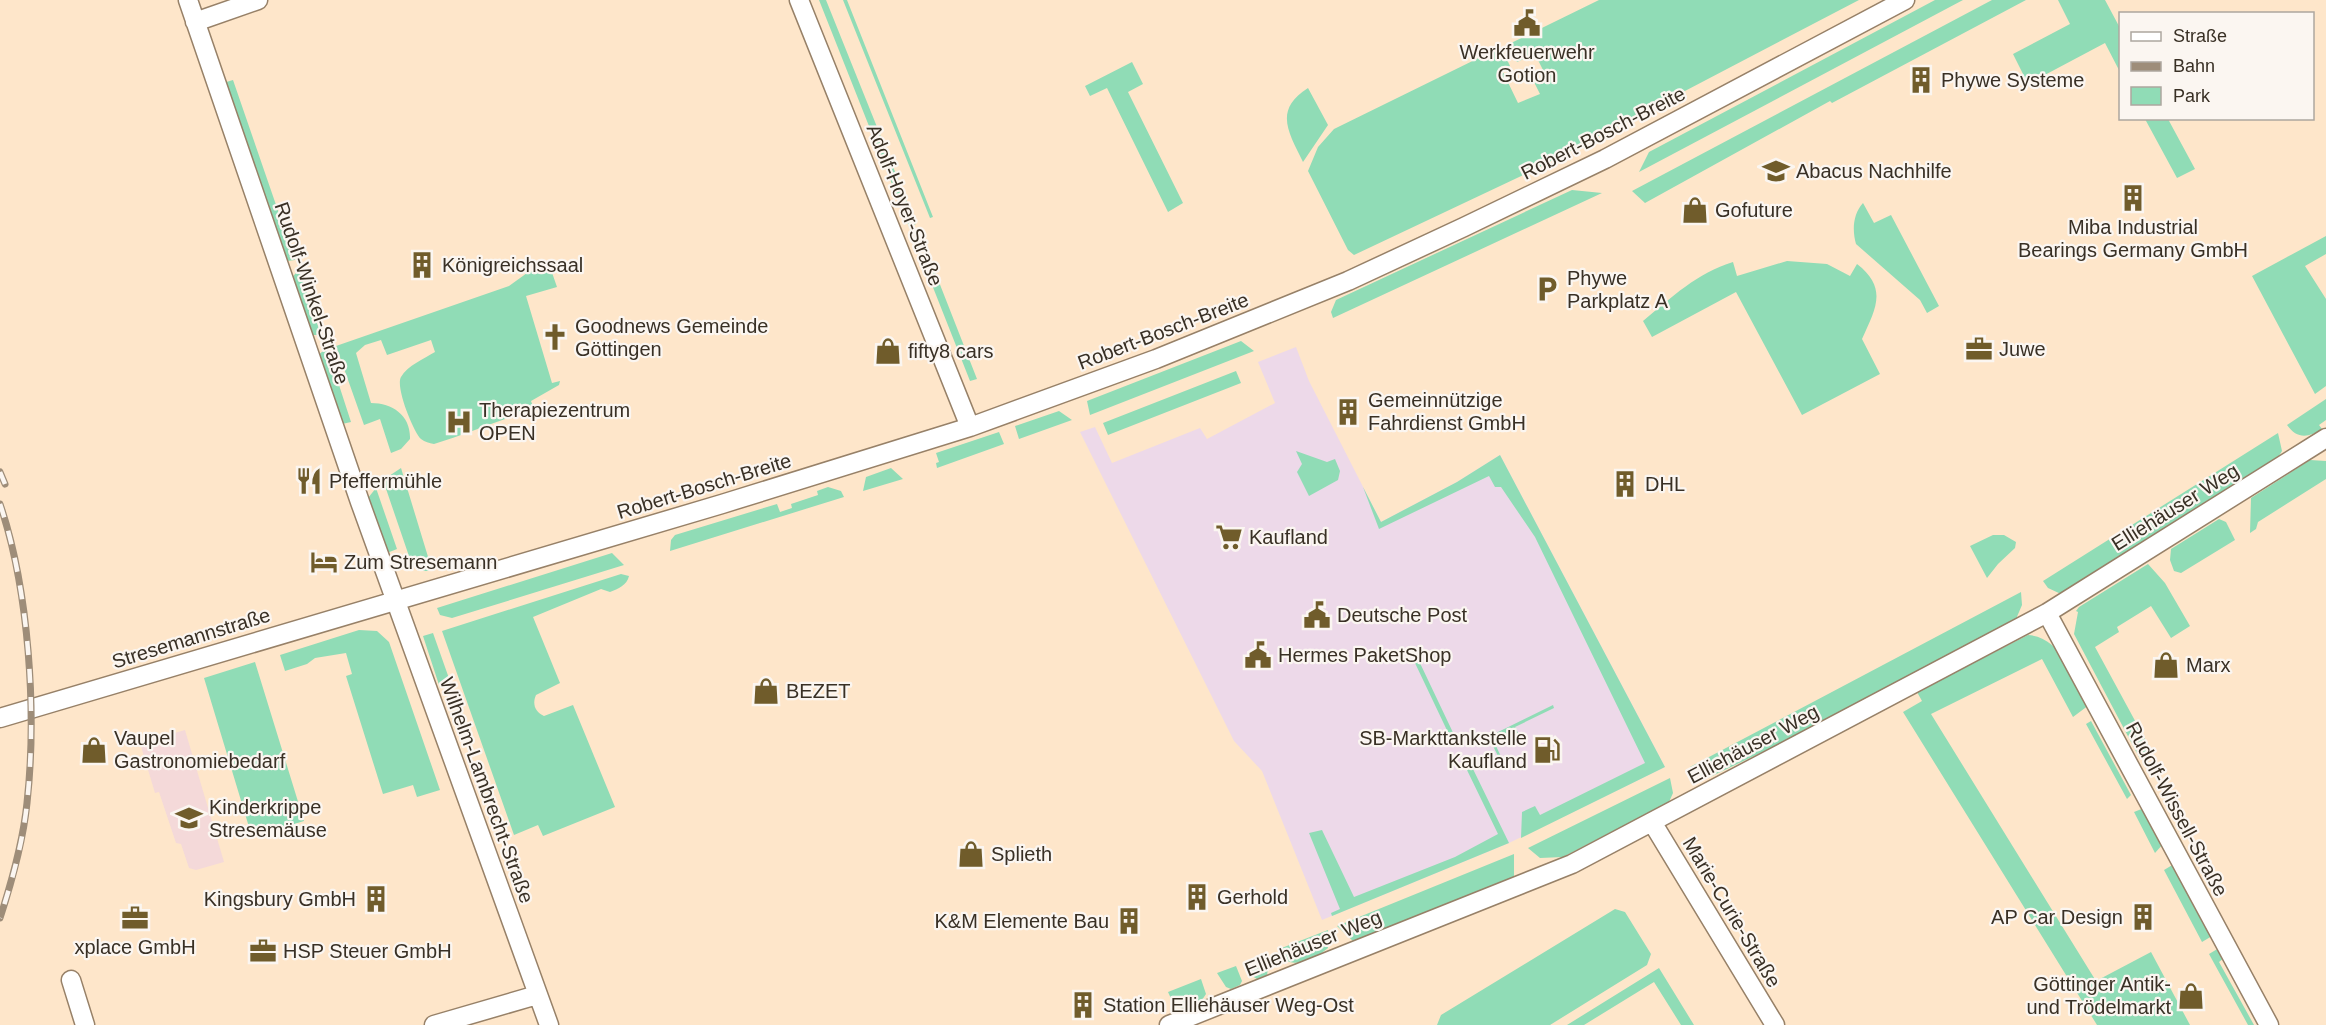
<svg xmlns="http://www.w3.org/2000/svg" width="2326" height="1025" viewBox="0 0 2326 1025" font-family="Arial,sans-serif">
<rect width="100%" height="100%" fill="#fee6ca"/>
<path fill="#edd9e9" d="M1296,347l13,34 72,141 76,-40 43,-27 165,312 -156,76 -187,77 -60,-149 -28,-30 -154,-309 15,-5 17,36 88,-35 7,11 68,-36 -17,-41z"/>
<path fill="#f4d9d9" d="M185,730l39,132 -28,8 -7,-2 -8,-24 -5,-1 -17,-51 -4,1 -15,-50z"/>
<path fill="#90dcb6" d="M819,0h7l90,224 -7,3z
M843,0h4l86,217 -3,1z
M1599,0h260l-325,170 -180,85 -6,-5 -40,-79 10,-24 16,-18 167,-82 9,19 -8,4 16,33 22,-9 -6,-12 6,-2 2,4 3,-2 -1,-4 2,-2 -11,-22 -18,8 -8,-18z
M1935,0h28l-324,172 10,-20z
M1992,0h34l-194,103 -2,-2 -185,102 -13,-12z
M2058,0h47l15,28v44l-15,-29 -77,41 -15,-30 57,-30z
M1132,62l11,22 -15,8 55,111 -15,9 -61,-124 -17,8 -5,-10z
M233,80l62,180 -8,1 -64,-178z
M1308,88l20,37 -25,37c-14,-29 -30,-52 5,-74z
M2145,119h23l27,50 -18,9z
M1572,190l30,3 -269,125 -2,-6 5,-12z
M1863,203l11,20 17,-8 48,91 -12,7 -7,-13 -64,-56c-4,-14 -3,-30 7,-41z
M2326,236v18l-21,12 21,33v87l-11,8 -63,-118z
M928,254l49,125 -7,2 -49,-124z
M1787,261l40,3 23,12 7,-12c31,24 19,44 5,75l18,35 -78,41 -66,-123 -84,45 -9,-16c29,-24 54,-48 90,-59l4,14z
M549,264l8,23 -31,9 26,87 8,-2 -1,4 -28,16 3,8c-34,11 -66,24 -100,35 -5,-1 -9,-2 -13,-5 -7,-6 -26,-52 -20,-62 6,-11 24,-19 34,-25l-4,-12 -44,15 -6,-15 -16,5 -9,8 15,50c22,0 40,13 39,36l-9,10 -10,4 -11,-34 -16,6 -28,-79 173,-60 18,-13z
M299,269l22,66h-10l-20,-56z
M1241,341l13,10 -164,64 -3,-14z
M327,348l24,74 -9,2 -24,-69z
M1236,371l5,12 -133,52 -5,-12z
M2326,399v21l-7,5 3,4c-14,9 -25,10 -35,-4z
M1059,411l13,9 -53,19 -4,-13z
M999,432l5,12 -67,24 -1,-5 3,-1 -3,-9z
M2278,433l4,18 -5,8 -216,135 -13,-6 -5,-7z
M1296,451l31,11 8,-3 5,12 -2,9 -29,16 -12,-24 5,-8z
M1500,455l165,312 -144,71 1,-26 13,-6 5,9 105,-52 -110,-226 -34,-50h-6l-6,-11 -110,53 -16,-42 18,35 76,-40z
M2310,460l16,1v18l-68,43 -2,7 -6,4 1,-35z
M401,468l28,92 4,11h-14l-8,-9 -28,-82z
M891,468l12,11 -40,12 3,-14z
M828,487l13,4 3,6 -174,54 1,-11 4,-5 102,-31 3,8 12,-4 -1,-4 27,-9 -1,-4z
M376,488l21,61 -10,4 -19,-55z
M2219,519l7,3 9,18 -54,33 -7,-2 -4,-11 1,-11z
M1993,535h11l12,7 -1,6 -17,16 -11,14 -17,-32z
M612,553l12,12 -172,53 -12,-3 -3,-7z
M2148,564l17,19 25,43 -19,12 -20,-32 -34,21 2,5 -24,15 57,105 -12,7 -66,-125 4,-22 -2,-1 3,-4z
M621,574l8,2c-2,9 -11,13 -19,16l-9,-3 -68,28 27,66 -24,12c-4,9 -1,17 8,21l29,-11 42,102 -72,29 -5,-11 -24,10 -72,-204z
M2021,592l1,13 -6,14 -239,126 -69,33 -12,-4 -6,-7z
M359,630l18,1 12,11 51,148 -23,7 -4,-12 -30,9 -37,-118 6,-2 -6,-21 -31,5 -8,6 -22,7 -5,-16z
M433,633l18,51 -11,4 -17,-52z
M2028,635c34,2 46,45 61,70l-16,12 -31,-58 -111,55 165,267 55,-29 39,73h-93l-194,-313 19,-11 -5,-9z
M1419,661l38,80 -4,2 -38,-80z
M255,662l49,159 -52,16 -48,-159z
M1553,705l1,3 -39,19 4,8 -23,11 9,19 -2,1 -12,-24 3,-8z
M2091,721l40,74 -4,4 -41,-75z
M1466,768l7,1 36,74 -177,73 -1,-3 9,-4 -31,-76 13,-3 32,67 101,-40 43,-23z
M1670,778l3,15 -4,9 -106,55 -23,1 -12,-10z
M2144,808l19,36 -8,9 -21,-41z
M1514,854v24l-160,64 -17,-16z
M2174,864l38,72 -10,6 -38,-72z
M1615,909l10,3 26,42 -4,11 -97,60h-113l4,-10z
M1328,930v18c-10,9 -31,20 -43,12l-6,-11z
M2219,948l5,10 -5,4 35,63h-6l-39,-71z
M1265,954l4,9 -2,12 -10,4 -5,-3 -4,-15z
M1236,966l6,15 -2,4 -9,4 -5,-2 -9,-14z
M1659,968l35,57h-13l-27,-43 -70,43h-17z
M1201,979l5,15 -4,6 -20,8 -8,-3 -6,-13z"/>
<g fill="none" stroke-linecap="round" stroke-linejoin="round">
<defs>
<path id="minor" d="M188,0l172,502 189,523
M799,0l171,427
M195,22l63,-22
M2047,613l222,412
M0,718l722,-214 248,-77 186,-68 192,-78 116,-54 141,-68 300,-159
M1652,822l123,203
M71,980l14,45
M434,1025l103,-30
M1169,1025l403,-161 475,-251 279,-175"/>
</defs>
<use href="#minor" stroke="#978168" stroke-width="21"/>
<use href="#minor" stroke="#fff" stroke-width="18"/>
<defs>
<path id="rail" d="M0,472l5,12
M0,504c29,86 37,208 27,299 -4,39 -15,78 -27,115"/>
</defs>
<use href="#rail" stroke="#9e8d79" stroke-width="7"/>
<use href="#rail" stroke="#fbf6f1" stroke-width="4.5" stroke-dasharray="14" stroke-linecap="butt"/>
</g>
<defs>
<symbol id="civic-bare" viewBox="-9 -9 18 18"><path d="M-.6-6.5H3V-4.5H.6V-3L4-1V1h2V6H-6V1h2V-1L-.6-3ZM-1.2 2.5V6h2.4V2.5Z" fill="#705c2b" stroke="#fbf6f1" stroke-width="2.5" paint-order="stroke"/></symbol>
<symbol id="building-bare" viewBox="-9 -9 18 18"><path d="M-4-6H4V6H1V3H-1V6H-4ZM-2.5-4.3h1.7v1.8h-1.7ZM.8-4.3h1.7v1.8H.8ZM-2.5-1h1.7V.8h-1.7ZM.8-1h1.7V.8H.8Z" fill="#705c2b" stroke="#fbf6f1" stroke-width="2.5" paint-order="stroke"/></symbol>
<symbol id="university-bare" viewBox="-9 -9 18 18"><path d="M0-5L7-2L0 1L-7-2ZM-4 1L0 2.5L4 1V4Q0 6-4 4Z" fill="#705c2b" stroke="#fbf6f1" stroke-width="2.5" paint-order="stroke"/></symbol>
<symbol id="shop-bare" viewBox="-9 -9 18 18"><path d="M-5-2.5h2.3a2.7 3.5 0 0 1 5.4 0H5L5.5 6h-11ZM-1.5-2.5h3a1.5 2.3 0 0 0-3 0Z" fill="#705c2b" stroke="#fbf6f1" stroke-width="2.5" paint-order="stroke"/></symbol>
<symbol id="parking-bare" viewBox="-9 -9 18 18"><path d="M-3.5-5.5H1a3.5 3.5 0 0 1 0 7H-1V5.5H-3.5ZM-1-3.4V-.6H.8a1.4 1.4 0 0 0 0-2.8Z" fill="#705c2b" stroke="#fbf6f1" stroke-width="2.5" paint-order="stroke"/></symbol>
<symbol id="church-bare" viewBox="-9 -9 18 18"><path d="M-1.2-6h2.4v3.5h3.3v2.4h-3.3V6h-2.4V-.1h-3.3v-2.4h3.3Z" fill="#705c2b" stroke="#fbf6f1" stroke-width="2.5" paint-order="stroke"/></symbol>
<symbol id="office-bare" viewBox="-9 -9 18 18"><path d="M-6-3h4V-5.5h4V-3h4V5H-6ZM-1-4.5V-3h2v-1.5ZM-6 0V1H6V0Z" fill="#705c2b" stroke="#fbf6f1" stroke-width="2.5" paint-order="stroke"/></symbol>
<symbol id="hospital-bare" viewBox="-9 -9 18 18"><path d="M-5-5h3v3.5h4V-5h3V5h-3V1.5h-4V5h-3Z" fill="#705c2b" stroke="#fbf6f1" stroke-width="2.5" paint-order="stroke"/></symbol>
<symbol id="restaurant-bare" viewBox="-9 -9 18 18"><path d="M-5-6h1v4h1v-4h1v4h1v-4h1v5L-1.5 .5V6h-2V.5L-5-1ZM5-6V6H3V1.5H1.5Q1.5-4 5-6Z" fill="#705c2b" stroke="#fbf6f1" stroke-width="2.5" paint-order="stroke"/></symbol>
<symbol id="supermarket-bare" viewBox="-9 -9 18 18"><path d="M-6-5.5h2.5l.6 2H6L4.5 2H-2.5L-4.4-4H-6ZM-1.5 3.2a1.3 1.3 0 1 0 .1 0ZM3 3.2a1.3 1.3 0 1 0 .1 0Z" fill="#705c2b" stroke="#fbf6f1" stroke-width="2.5" paint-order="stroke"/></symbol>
<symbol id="hotel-bare" viewBox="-9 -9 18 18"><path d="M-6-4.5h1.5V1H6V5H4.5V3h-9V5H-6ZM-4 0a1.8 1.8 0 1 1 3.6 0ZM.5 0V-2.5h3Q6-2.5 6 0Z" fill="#705c2b" stroke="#fbf6f1" stroke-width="2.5" paint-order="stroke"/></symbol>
<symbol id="fuel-bare" viewBox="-9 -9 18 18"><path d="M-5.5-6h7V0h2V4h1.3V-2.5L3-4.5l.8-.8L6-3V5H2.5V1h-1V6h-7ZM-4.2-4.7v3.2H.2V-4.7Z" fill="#705c2b" stroke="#fbf6f1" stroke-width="2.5" paint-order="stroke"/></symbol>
<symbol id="school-bare" viewBox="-9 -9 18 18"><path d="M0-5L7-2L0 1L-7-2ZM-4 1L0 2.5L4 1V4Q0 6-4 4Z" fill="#705c2b" stroke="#fbf6f1" stroke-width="2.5" paint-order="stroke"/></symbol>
</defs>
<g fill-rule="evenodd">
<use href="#civic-bare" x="1508" y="4" width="38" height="38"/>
<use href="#building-bare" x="1902" y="61" width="38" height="38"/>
<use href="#university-bare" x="1757" y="152" width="38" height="38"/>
<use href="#building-bare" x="2114" y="179" width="38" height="38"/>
<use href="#shop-bare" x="1676" y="191" width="38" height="38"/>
<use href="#building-bare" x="403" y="246" width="38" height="38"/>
<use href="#parking-bare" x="1528" y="270" width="38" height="38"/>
<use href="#church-bare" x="536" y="318" width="38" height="38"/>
<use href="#office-bare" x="1960" y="330" width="38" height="38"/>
<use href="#shop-bare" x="869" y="332" width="38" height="38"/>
<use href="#building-bare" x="1329" y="393" width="38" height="38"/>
<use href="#hospital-bare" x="440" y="403" width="38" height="38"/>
<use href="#restaurant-bare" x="290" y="462" width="38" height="38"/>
<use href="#building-bare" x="1606" y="465" width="38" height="38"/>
<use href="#supermarket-bare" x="1210" y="518" width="38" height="38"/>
<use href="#hotel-bare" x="305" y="543" width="38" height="38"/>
<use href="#civic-bare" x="1298" y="596" width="38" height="38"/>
<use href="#civic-bare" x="1239" y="636" width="38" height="38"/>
<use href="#shop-bare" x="2147" y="646" width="38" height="38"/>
<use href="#shop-bare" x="747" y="672" width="38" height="38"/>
<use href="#shop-bare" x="75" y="731" width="38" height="38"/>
<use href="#fuel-bare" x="1528" y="731" width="38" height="38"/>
<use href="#school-bare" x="170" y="799" width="38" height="38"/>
<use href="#shop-bare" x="952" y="835" width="38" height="38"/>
<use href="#building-bare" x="1178" y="878" width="38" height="38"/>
<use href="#building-bare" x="357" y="880" width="38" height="38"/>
<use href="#building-bare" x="2124" y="898" width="38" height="38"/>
<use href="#office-bare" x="116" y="899" width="38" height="38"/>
<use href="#building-bare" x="1110" y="902" width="38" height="38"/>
<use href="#office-bare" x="244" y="932" width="38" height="38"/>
<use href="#shop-bare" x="2172" y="977" width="38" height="38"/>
<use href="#building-bare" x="1064" y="986" width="38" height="38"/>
</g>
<g text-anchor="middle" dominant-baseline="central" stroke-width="4.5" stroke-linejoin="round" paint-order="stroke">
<g font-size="20" fill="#393025" stroke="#fbf6f1" text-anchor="start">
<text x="1527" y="52" text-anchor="middle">Werkfeuerwehr<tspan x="1527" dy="23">Gotion</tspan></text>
<text x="1941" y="80">Phywe Systeme</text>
<text x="1796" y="171">Abacus Nachhilfe</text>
<text x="1715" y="210">Gofuture</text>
<text x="2133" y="227" text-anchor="middle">Miba Industrial<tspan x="2133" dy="23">Bearings Germany GmbH</tspan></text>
<text x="442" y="265">Königreichssaal</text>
<text x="1567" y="278">Phywe<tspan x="1567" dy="23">Parkplatz A</tspan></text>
<text x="575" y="326">Goodnews Gemeinde<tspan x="575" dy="23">Göttingen</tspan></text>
<text x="1999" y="349">Juwe</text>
<text x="908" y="351">fifty8 cars</text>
<text x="1368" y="400">Gemeinnützige<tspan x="1368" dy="23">Fahrdienst GmbH</tspan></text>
<text x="479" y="410">Therapiezentrum<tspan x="479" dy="23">OPEN</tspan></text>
<text x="329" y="481">Pfeffermühle</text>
<text x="1645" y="484">DHL</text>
<text x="1249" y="537">Kaufland</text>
<text x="344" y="562">Zum Stresemann</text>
<text x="1337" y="615">Deutsche Post</text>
<text x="1278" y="655">Hermes PaketShop</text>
<text x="2186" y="665">Marx</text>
<text x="786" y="691">BEZET</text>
<text x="114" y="738">Vaupel<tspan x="114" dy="23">Gastronomiebedarf</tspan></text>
<text x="1527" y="738" text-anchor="end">SB-Markttankstelle<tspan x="1527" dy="23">Kaufland</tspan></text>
<text x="209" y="807">Kinderkrippe<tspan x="209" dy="23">Stresemäuse</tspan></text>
<text x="991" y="854">Splieth</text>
<text x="1217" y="897">Gerhold</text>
<text x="356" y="899" text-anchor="end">Kingsbury GmbH</text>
<text x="2123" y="917" text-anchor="end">AP Car Design</text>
<text x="1109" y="921" text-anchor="end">K&amp;M Elemente Bau</text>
<text x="135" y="947" text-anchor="middle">xplace GmbH</text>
<text x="283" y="951">HSP Steuer GmbH</text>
<text x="2171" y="984" text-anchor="end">Göttinger Antik-<tspan x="2171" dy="23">und Trödelmarkt</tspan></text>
<text x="1103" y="1005">Station Elliehäuser Weg-Ost</text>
</g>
<g font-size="20" fill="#393025" stroke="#fbf6f1">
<text transform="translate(1603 133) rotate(-27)">Robert-Bosch-Breite</text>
<text transform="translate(905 205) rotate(68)">Adolf-Hoyer-Straße</text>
<text transform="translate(312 293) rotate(71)">Rudolf-Winkel-Straße</text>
<text transform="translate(1163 331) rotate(-21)">Robert-Bosch-Breite</text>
<text transform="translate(704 486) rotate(-17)">Robert-Bosch-Breite</text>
<text transform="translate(2175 507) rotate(-32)">Elliehäuser Weg</text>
<text transform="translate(191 638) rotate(-17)">Stresemannstraße</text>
<text transform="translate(1753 744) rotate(-28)">Elliehäuser Weg</text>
<text transform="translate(487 790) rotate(70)">Wilhelm-Lambrecht-Straße</text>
<text transform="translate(2177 809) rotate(62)">Rudolf-Wissell-Straße</text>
<text transform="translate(1732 912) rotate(59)">Marie-Curie-Straße</text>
<text transform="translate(1313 943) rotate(-22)">Elliehäuser Weg</text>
</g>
</g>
<rect x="2119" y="12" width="195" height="108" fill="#fbf6f1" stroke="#ada79f" stroke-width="1.5"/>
<rect x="2131" y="32" width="30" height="9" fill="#ffffff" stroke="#ada79f" stroke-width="1.5"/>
<text x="2173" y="42" font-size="18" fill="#393025">Straße</text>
<rect x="2131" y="62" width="30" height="9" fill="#9e8d79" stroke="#ada79f" stroke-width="1.5"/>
<text x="2173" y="72" font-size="18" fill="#393025">Bahn</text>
<rect x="2131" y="87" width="30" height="18" fill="#90dcb6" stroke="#ada79f" stroke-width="1.5"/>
<text x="2173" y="102" font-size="18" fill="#393025">Park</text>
</svg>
